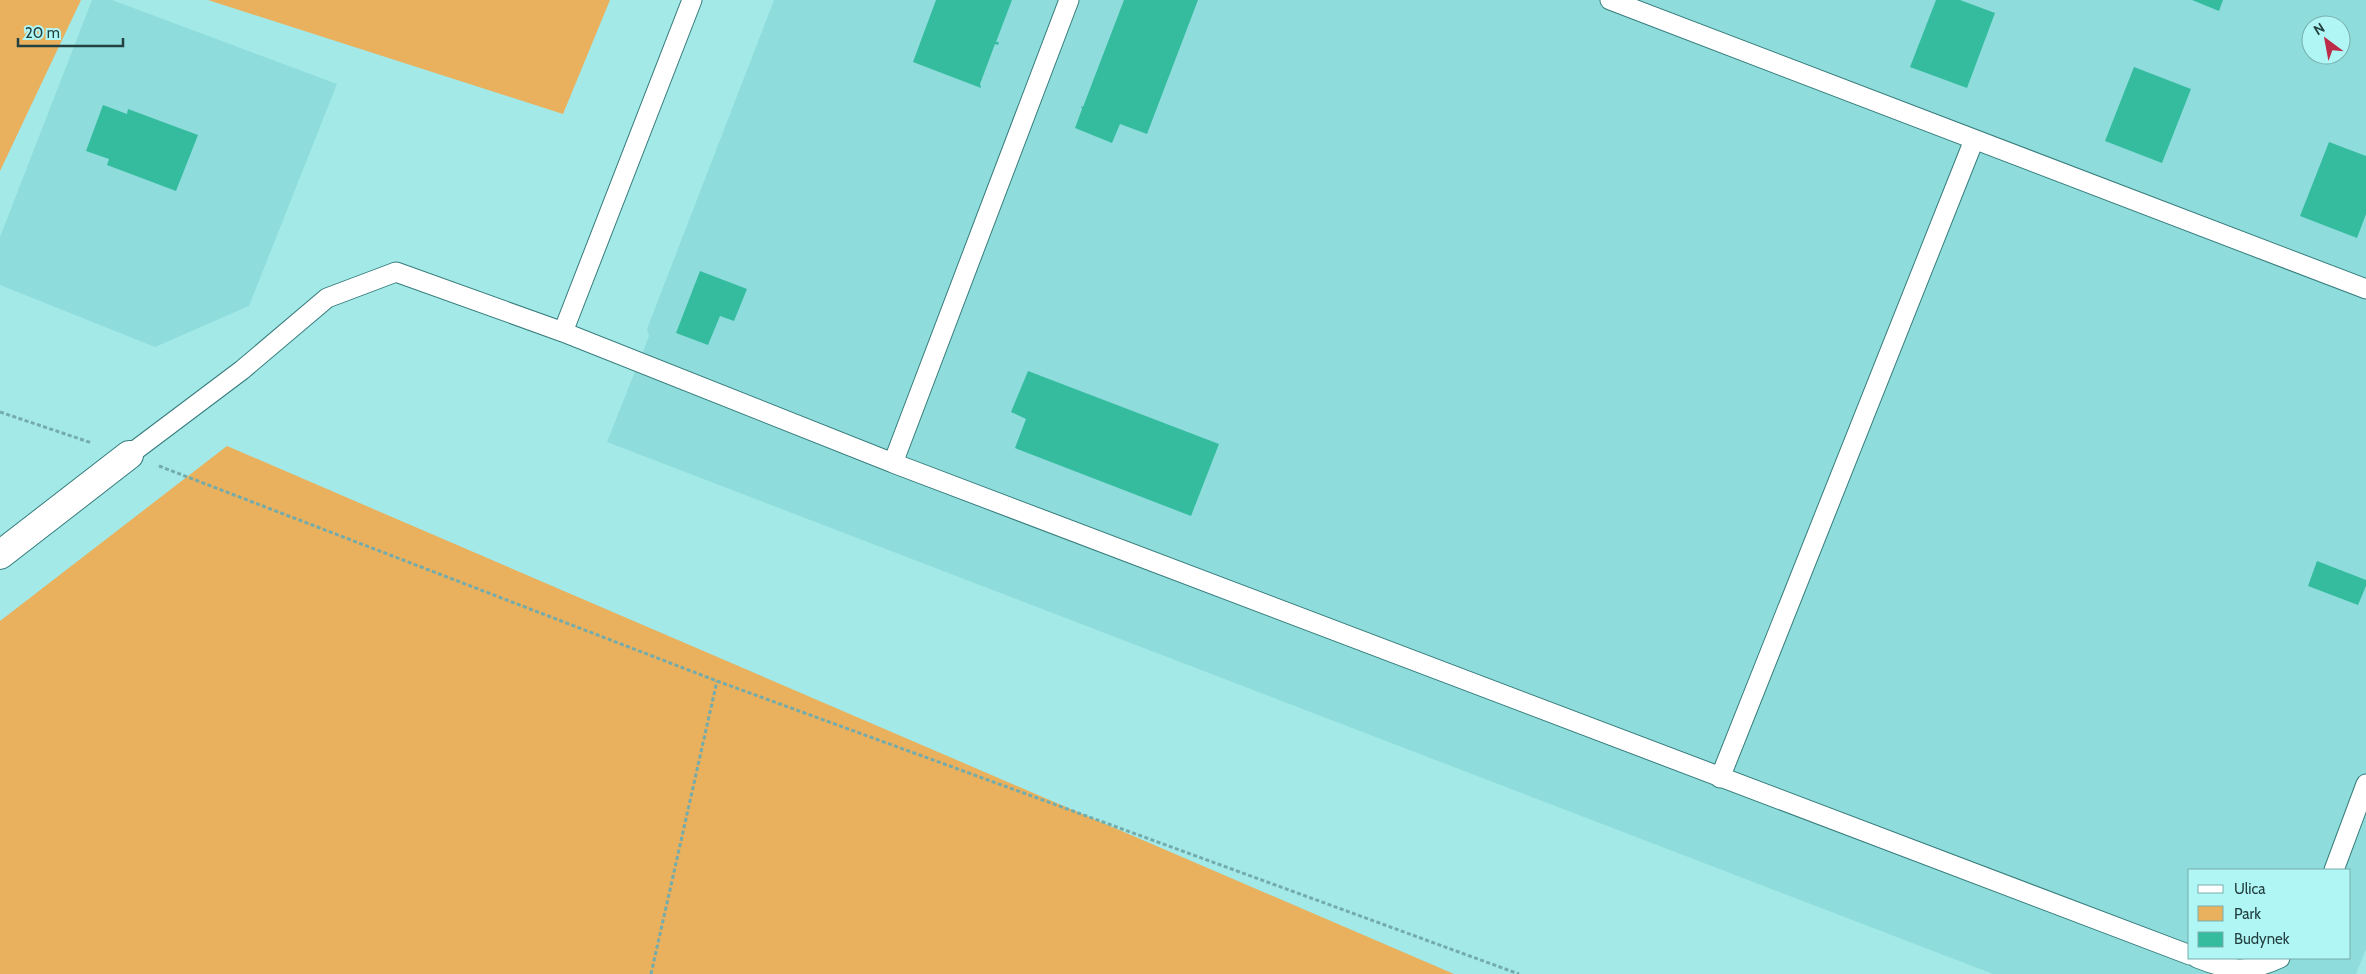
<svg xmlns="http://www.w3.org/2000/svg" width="2366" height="974" viewBox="0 0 2366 974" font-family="Cabin,sans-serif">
<rect width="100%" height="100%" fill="#a3e9e8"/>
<path fill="#8edddc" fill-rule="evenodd" d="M92,0h20l225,84 -88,222 -94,41 -155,-62v-48z
M774,0h1592v949l-10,25h-363l-1386,-532 42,-106 -2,-7zM2311,25h30v30h-30zM2190,870h160v88h-160z"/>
<path fill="#e9b05d" d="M0,0h81l-81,171z
M208,0h402l-47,114z
M227,446l1227,528h-1454v-353z"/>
<path fill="#35bc9f" d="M936,0h76l-16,42h3l-1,3 -3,-1 -15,40 1,4 -68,-26z
M1124,0h74l-51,134 -27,-10 -8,19 -37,-15 7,-19 -1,-3 2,1z
M1936,0h24l35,13 -28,75 -57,-21z
M2192,0h31l-4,11z
M2134,67l57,22 -29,74 -57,-22z
M103,105l24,9 1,-5 70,26 -22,56 -69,-26 2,-6 -23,-8z
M2329,142l37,14v58l-9,24 -57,-22z
M700,271l47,18 -13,32 -14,-5 -12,29 -32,-12z
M1028,371l191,73 -28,72 -176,-68 11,-29 -15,-7z
M2317,561l49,19v6l-8,19 -50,-19z"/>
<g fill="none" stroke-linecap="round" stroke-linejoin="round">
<defs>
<path id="lane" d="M1610,0l756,289
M563,332l330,131 176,-463
M129,455l113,-85 85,-72 69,-26 167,60 129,-332
M893,463l1297,492
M1720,778l254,-638
M2334,870l32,-86
M2197,958c35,13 48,16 83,0"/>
<path id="street" d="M0,555l129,-100"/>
</defs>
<use href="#lane" stroke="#377c7c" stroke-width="21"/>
<use href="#street" stroke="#377c7c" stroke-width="30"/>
<path stroke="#74abab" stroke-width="3" stroke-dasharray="4 2.5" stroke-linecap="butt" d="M0,412l92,31
M159,466l558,215 802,293
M651,974l66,-293"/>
<use href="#lane" stroke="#fff" stroke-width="19"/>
<use href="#street" stroke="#fff" stroke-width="28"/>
</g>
<rect x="2188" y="869" width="162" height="90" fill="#b0f6f5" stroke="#78aead"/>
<rect x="2198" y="885" width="25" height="8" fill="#ffffff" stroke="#78aead"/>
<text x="2234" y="894" font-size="15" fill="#244141">Ulica</text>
<rect x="2198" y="906" width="25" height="15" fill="#e9b05d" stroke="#78aead"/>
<text x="2234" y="919" font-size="15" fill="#244141">Park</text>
<rect x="2198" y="932" width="25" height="15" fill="#35bc9f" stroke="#78aead"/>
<text x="2234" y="944" font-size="15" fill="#244141">Budynek</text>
<g transform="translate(2326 40) rotate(328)"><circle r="24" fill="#b0f6f5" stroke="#78aead"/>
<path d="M0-4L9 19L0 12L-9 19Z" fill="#bc2b48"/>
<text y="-8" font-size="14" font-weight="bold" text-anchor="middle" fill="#244141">N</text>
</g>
<path d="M18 38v8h105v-8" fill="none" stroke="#244141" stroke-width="2.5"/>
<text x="25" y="38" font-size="15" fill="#244141" stroke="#b0f6f5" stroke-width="4" paint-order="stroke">20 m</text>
</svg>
